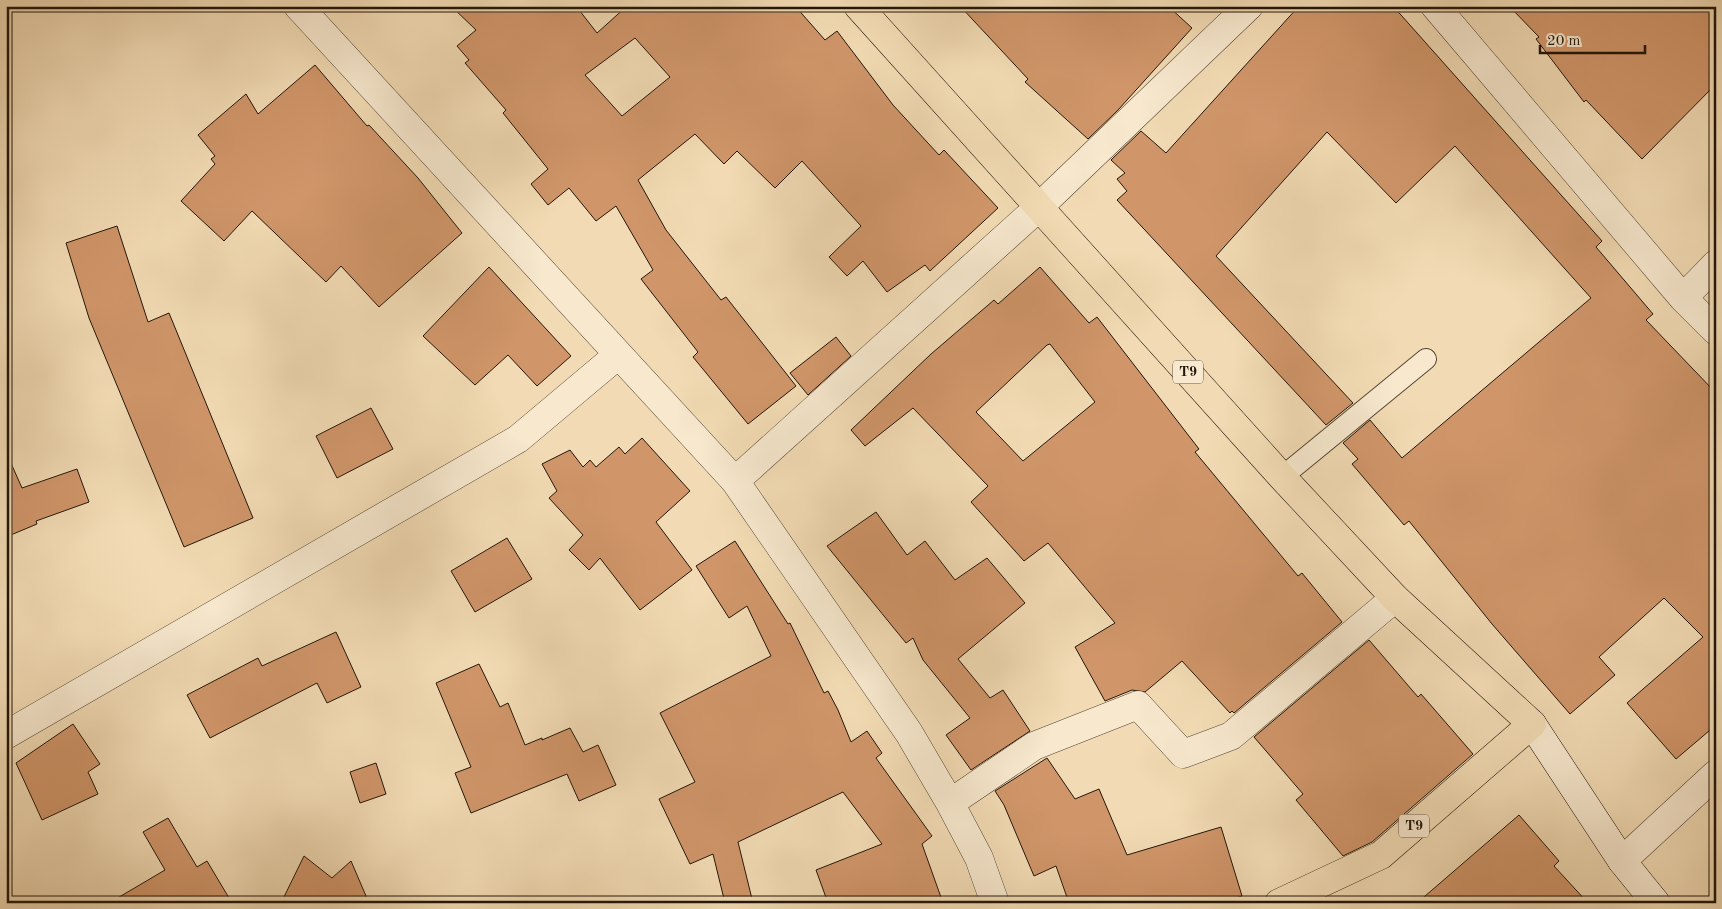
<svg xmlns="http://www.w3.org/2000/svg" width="1722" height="909" viewBox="0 0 1722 909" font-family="'Old Standard TT',serif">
<rect width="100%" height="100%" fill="#f2dbb4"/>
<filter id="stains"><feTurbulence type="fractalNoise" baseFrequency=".004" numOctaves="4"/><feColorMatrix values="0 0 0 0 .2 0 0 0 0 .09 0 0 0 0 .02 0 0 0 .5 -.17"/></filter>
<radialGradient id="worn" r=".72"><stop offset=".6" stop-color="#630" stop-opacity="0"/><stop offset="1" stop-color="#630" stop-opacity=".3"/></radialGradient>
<path fill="#d0966a" stroke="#221609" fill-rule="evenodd" d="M451,6h125l21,27 30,-27h168l30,34 12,-9 56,74 46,50 5,-5 54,58 -68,63 -5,-6 -38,27 -24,-31 -16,15 -18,-19 32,-31 -59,-65 -27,27 -38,-37 -13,13 -29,-30 -57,46 28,50 55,70 5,-3 70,89 -48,38 -55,-67 5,-5 -57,-73 12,-9 -37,-64 -20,15 -27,-33 -21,17 -17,-21 17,-15 -45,-56 3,-3 -41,-47 4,-3 -12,-14 19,-16zM635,38l35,39 -48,39 -37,-41z
M960,6h208l24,22 -74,82 -30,29 -63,-57 3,-3z
M1299,6h94l209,235 -6,6 57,67 -7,6 70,73v332l-40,34 -49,-56 76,-66 -39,-39 -65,59 16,18 -45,39 -78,-90 -83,-103 -5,4 -52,-61 6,-5 -15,-16 27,-23 32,38 189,-160 -136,-152 -59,57 -69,-71 -111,124 137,147 -27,22 -209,-225 10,-9 -10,-12 8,-6 -14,-13 30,-29 25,22z
M1509,6h207v78l-74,75 -56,-59 -2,2 -48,-63 3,-2z
M315,65l52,61 2,-1 49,53 44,55 -83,74 -38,-41 -15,16 -74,-71 -28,30 -43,-40 34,-37 -4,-5 4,-3 -17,-21 48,-41 12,20z
M117,226l31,96 21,-9 84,205 -69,29 -95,-229 -23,-75z
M489,267l82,89 -34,30 -29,-31 -33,30 -52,-49z
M1040,267l49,56 8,-6 102,132 -4,3 103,124 4,-3 40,49 -108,91 -2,-2 -2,2 -48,-52 -37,31 -13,-2 -27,11 -30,-54 40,-24 -67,-80 -24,18 -53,-59 17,-16 -75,-78 -48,38 -14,-16 80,-76 63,-54 4,4zM1050,344l45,58 -72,59 -47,-49 71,-67z
M836,337l15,19 -43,39 -18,-22z
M371,408l22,41 -56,29 -21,-42z
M642,438l48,53 -34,31 36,48 -52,40 -40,-52 -11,12 -20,-20 14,-15 -34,-37 8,-7 -15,-27 28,-14 13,17 7,-7 6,7 23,-20 6,7z
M6,452l16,36 55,-19 12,33 -53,19 1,3 -31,13z
M876,512l31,43 18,-14 30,39 32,-22 38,45 -67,56 32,39 13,-8 27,41 -59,39 -25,-35 24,-17 -47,-58 -10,-22 -7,5 -79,-97z
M507,538l25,41 -57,33 -24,-41z
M735,541l53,83 2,-1 34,70 4,-2 10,19 13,32 16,-11 15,22 -6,5 56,78 -10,8 21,59h-115l-12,-33 66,-26 -39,-52 -105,50 15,61h-28l-12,-49 -23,10 -31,-65 36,-17 -35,-69 111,-57 -24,-50 -18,12 -33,-52z
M336,632l25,55 -34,16 -10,-20 -107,55 -23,-43 71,-37 4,8z
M1369,640l49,57 3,-3 52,60 -101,88 -29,14 -47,-56 7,-6 -49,-57z
M479,664l21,43 8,-4 17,42 17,-7v2l28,-12 13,24 15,-7 18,40 -37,16 -12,-27 -96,39 -16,-40 16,-6 -35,-84z
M73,724l27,40 -12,8 10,22 -56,26 -26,-57z
M1047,758l28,41 24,-10 28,66 94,-28 21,69 -24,7h-149l-13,-37 -22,10 -30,-71 -9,-14z
M376,763l10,31 -26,9 -10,-31z
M1519,815l40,46 -5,5 34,37h-171z
M168,818l29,49 10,-6 25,42h-123l56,-33 -22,-38z
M304,856l28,22 19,-17 18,42h-88z"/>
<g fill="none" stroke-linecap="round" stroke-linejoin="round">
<defs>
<path id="lane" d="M1282,477l144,-118"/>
<path id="street" d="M298,6l437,475 174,252 41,70 29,55 16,45
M1435,6l248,292 33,33
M1683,298l33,-34
M735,481l304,-274 210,-201
M6,735l512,-296 100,-84
M950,803l84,-57 104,-41 45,49 48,-18 164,-138
M1622,861l94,-87"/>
<path id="secondary" d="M1532,724l90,137 34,42"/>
<path id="highway" d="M858,6l424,471 113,121 137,126 -151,131 -102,48"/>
</defs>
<use href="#lane" stroke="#564734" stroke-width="22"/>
<use href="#street" stroke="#564734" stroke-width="29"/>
<use href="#secondary" stroke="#221609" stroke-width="29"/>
<use href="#highway" stroke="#221609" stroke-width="29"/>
<use href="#lane" stroke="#f7e8ce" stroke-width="20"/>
<use href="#street" stroke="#f7e8ce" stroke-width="28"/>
<use href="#secondary" stroke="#f7e8ce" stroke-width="28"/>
<use href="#highway" stroke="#f2dbb4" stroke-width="28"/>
</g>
<g text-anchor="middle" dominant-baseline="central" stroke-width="4.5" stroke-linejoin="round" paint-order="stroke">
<g fill="#f7e8ce" stroke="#625544" stroke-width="1">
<rect x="1173" y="360.5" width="30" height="23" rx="4"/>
<rect x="1399" y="814.5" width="30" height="23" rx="4"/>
</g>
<g font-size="14" font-weight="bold" fill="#221609">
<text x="1188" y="372">T9</text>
<text x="1414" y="826">T9</text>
</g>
</g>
<rect width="1722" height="909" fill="none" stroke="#f2dbb4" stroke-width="25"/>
<rect x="8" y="8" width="1707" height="894" fill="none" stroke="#221609" stroke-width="2.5"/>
<rect x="12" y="12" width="1697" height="884" fill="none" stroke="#221609"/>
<path d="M1540 45v8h105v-8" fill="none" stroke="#221609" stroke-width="2.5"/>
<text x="1547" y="45" font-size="15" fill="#221609" stroke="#f7e8ce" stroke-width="4" paint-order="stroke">20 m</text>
<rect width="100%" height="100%" filter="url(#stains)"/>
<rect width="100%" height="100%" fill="url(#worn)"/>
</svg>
